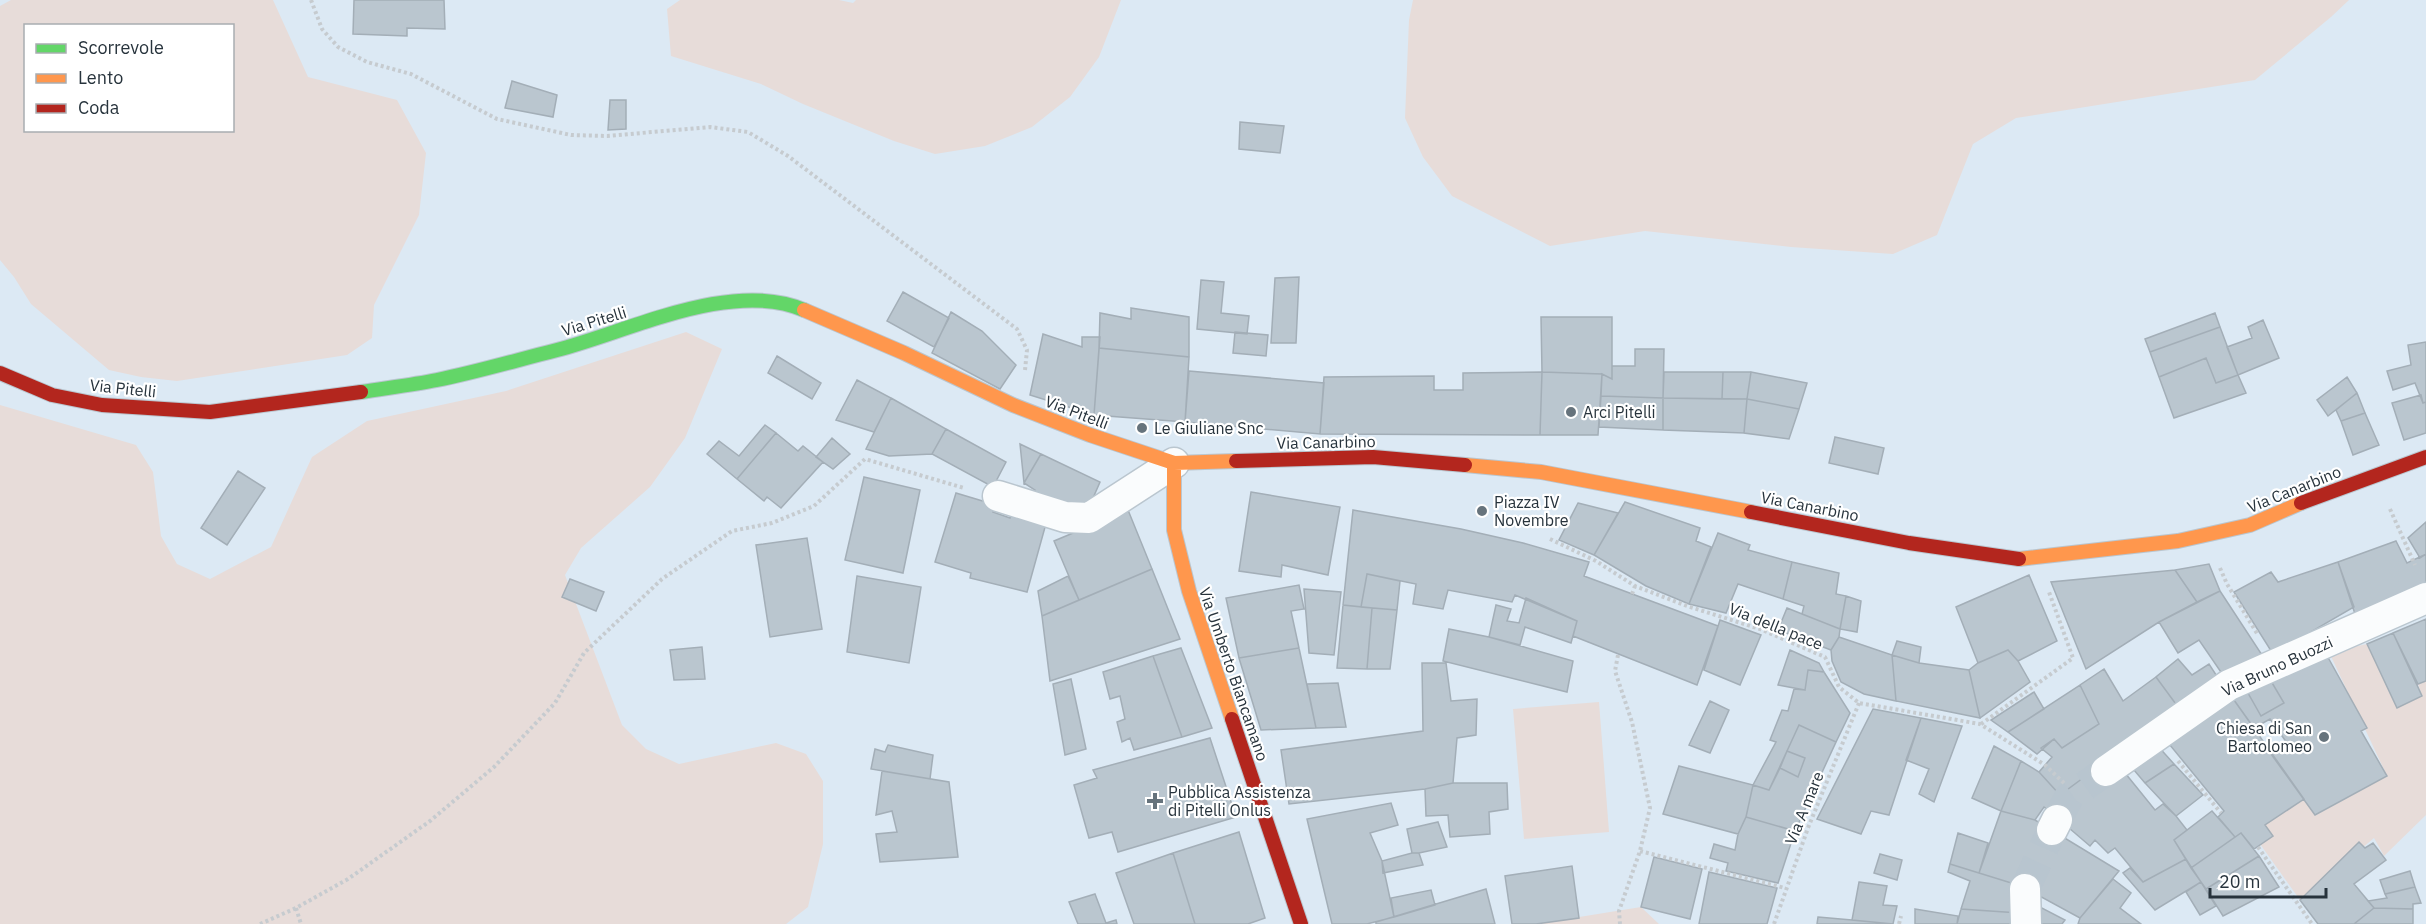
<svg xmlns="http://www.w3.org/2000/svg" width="2426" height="924" viewBox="0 0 2426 924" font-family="'IBM Plex Sans',sans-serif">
<rect width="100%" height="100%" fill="#dce9f4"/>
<path fill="#e7dcd9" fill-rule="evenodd" d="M11,0h262l35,77 89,23 29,53 -7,62 -45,90 -2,33 -25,17 -170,26 -36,-4 -32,-7 -78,-66 -17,-27 -14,-17v-254zM26,26h206v104h-206z
M680,0h159l14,3 3,-3h265l-22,57 -29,40 -38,30 -47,19 -50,8 -41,-13 -91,-37 -42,-20 -90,-28 -4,-47z
M1413,0h936l-18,17 -76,63 -239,38 -43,26 -36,91 -44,19 -102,-7 -146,-16 -95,15 -98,-50 -29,-39 -18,-39 4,-98z
M686,332l36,17 -37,89 -35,49 -69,61 -16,27 57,150 24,24 33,15 97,-21 30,11 17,27v63l-15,63 -22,17h-786v-519l136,40 17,27 8,64 16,28 33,15 61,-32 41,-90 55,-36 139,-30z
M2367,644l30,64 25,-12 -4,-12 8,-3v134l-42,41 -10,-18 -74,62 -40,-56 12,-8 -7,-11 39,-26 12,16 71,-39 -58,-124z
M1599,702l10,130 -85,7 -11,-130z
M1641,907l18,17h-123z"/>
<path fill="#bac6cf" stroke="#a3aeb7" stroke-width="1.5" d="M354,0h90l1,29 -38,-1v8l-54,-2z
M512,81l45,14 -4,22 -48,-9z
M610,100h16v29l-18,1z
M1240,122l44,4 -4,27 -41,-4z
M1299,277l-3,66h-25l4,-65z
M1201,280l23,2 -3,31 28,3 -2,18 -50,-5z
M903,292l46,26 -15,29 -47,-26z
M1131,308l58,9v40l-90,-9 1,-35 31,6z
M951,312l31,19 34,34 -16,24 -68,-36z
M2215,313l5,14 -70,25 -5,-13z
M1541,317h71v62l-10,-5 -60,-2z
M2263,320l16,38 -41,17 -11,-28 25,-9 -4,-11z
M2220,327l18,48 -22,8 -10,-25 -47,19 -9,-25z
M1235,332l33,3 -2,21 -33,-3z
M1043,334l39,13v-10h18l-6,78 -64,-20z
M2426,342v60l-3,1 -8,-20 -22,7 -6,-19 24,-6 -3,-20z
M1099,348l90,9 -4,65 -91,-7z
M1635,349h29l-1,49 -62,-2 1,-22 10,5v-13h23z
M777,356l44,27 -9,16 -44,-26z
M2206,358l10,25 22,-8 8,18 -72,25 -15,-41z
M1189,371l135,12 -4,51 -135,-12z
M1542,372l-2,63 -220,-1 4,-57 110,-1v14h29v-17z
M1542,372l60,2 -4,61h-58z
M1664,372h59l-1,27 -59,-1z
M1723,372h28l-4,27h-25z
M1751,372l56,11 -8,26 -52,-10z
M2347,377l10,16 -29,23 -11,-16z
M857,380l34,18 -17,34 -38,-12z
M2357,393l8,20 -24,8 -5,-11z
M2421,395l2,8 3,-1v31l-22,7 -12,-37z
M1601,396l62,2v32l-64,-3z
M891,398l55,31 -14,25 -43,2 -23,-7z
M1663,398l84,1 -3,34 -81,-3z
M1747,399l52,10 -10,30 -45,-6z
M2365,413l14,32 -26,10 -12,-34z
M765,425l11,8 -39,46 -30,-25 12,-13 20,15z
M946,429l60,33 -13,25 -61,-33z
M776,433l22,18 5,-5 20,16 -42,46 -14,-11 -3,4 -27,-22z
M1835,437l49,11 -6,26 -49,-11z
M832,438l18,16 -17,15 -17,-12z
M1020,444l21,10 -17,29z
M1041,454l59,28 -14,32 -53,-18 2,-6 -11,-7z
M238,471l27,17 -38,57 -26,-17z
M864,477l56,13 -17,83 -58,-13z
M1251,492l89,15 -12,68 -46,-10 -1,12 -42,-6z
M956,493l40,12 -3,7 17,6 3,-8 34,10 -20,72 -57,-14 1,-5 -36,-11z
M1625,502l75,26 -4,13 15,6 -22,57 -43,-18 -52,-31z
M1578,503l40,10 -24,42 -35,-15z
M1128,510l24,59 -73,31 -25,-59z
M1353,510l108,19 62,14 66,19 -5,14 134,50 -21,59 -124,-49 4,-15 -62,-26 -3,7 -64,-12 -5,19 -30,-5 3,-20 -49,-10 -6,33 -18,-2z
M2426,522v32l-6,4 -12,-20z
M1718,533l32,12 -2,5 44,12 -9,37 -45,-15 -12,29 -37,-9z
M807,538l15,91 -52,8 -14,-92z
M2396,541l11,22 19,-9v38l-69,28 -19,-58z
M1792,562l47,11 -3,21 10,2 -6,33 -38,-15 2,-8 -21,-7z
M2338,562l16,45 -81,47 -39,-62 37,-20 7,10z
M2209,564l11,27 -23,11 -22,-32z
M1152,569l28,70 -130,42 -8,-65z
M2175,570l22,32 -38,20 -73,47 -35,-87z
M1367,574l33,7 -3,29 -36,-3z
M2029,575l28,66 -39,20 -10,-11 -30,13 -22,-56z
M857,576l64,11 -12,76 -62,-11z
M1068,576l11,24 -37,16 -4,-25z
M570,579l34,13 -8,19 -34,-14z
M1299,585l5,24 -13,2 8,37 -60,10 -13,-60z
M1304,589l37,3 -7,63 -25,-2z
M2220,591l42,64 -37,23 -26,-38 -21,13 -19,-31z
M1846,596l15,5 -4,31 -17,-3z
M1526,598l51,23 -6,22 -46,-16 -5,18 -31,-8 7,-32 15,4 -4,12 12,2z
M1343,605l29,3 -5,61 -30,-1z
M1372,608l25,2 -7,59h-23z
M1787,608l53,21 -1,8 -8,13 -53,-20z
M2426,619v62l-8,3 -25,-51z
M1720,620l41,15 -21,50 -36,-15z
M1449,629l40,8 84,24 -6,31 -124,-31z
M2393,633l29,63 -25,12 -30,-64z
M1839,637l53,18 4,46 -32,-7 -23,-12 -9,-21 -1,-11z
M1897,641l24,6 -2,16 -27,-8z
M702,647l3,32 -31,1 -4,-30z
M1181,648l31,80 -30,9 -29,-81z
M1299,648l17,80 -55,2 -22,-72z
M1790,650l29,13 5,9 -16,-2 -3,20 -27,-5z
M2008,650l10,11 12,21 -50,36 -11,-48 9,-7z
M2325,652l42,76 -6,3 26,45 -72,39 -44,-61 16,-11 -17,-24 -16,9 -25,-35z
M1892,655l27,8 50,7 11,48 -84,-17z
M1153,656l29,81 -48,13 -4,-12 -8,4 -5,-20 8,-3 -5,-23 -10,3 -7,-27z
M2178,659l14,16 17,-11 13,20 -41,27 -25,-34z
M1422,663h24l5,38 26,-2 -1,36 -19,3 -4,45 -28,6 -136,15 -8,-54 142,-19z
M2104,669l19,32 33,-24 25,34 -79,53 -42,31 -21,-23 13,-15 -11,-9 13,-9 8,9 37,-24 -19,-39z
M1808,670l16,2 26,41 -14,29 -37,-17 -30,65 -16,-5 23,-43 -6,-2 12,-30 6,1 6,-22 11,1z
M1071,679l15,70 -21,6 -12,-71z
M2271,681l13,22 -23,13 -13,-23z
M1338,683l8,44 -30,1 -9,-44z
M2080,685l19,39 -37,24 -8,-9 -17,15 -29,-22z
M2034,692l10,17 -36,23 -17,-12z
M2229,693l75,106 -39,26 8,11 -19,13 -13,-16 -6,4 -17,-20 6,-6 -59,-72z
M1710,701l19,9 -19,43 -21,-8z
M1873,709l48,9 -32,97 -18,-4 -10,23 -44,-15z
M1921,718l41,8 -28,76 -15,-8 10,-25 -23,-9z
M1799,725l37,17 -41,89 -49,-14 7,-32 16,5 11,-22 18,9 7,-19 -18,-7z
M1210,738l26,79 -118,35 -6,-20 -23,6 -15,-53 23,-7 -4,-8z
M2156,744l18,20 -29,19 -17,-20z
M888,745l45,10 -3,24 -59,-10 4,-20 10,3z
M1994,746l27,15 -20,50 -29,-13z
M1787,751l18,7 -7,19 -18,-9z
M2021,761l18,11 21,23 -12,15 -4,-3 -9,13 -34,-9z
M2102,764l19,4 34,42 8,-6 13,12 11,14 -13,10 12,19 -43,23 -28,-34 -7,5 -13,-13 -5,6 -42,-36 12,-15z
M2174,764l29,31 -27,21 -31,-33z
M1679,766l74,19 -7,32 -8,17 -75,-20z
M882,771l67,11 9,75 -78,5 -4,-28 21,-2 -5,-21 -16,4z
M1453,783h54l1,26 -19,3 1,22 -40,3 -2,-22 -22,1 -1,-27z
M1391,803l7,22 -28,8 12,28 12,56 -27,7h-35l-25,-105z
M2001,811l34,9 84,51 -39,47 -59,-32 -42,-13z
M2212,811l23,26 -44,31 -17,-28z
M1746,817l49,14 -17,52 -52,-12 2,-8 -18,-5 4,-14 21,6 3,-16z
M1438,822l9,25 -28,6h-7l-5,-24z
M1239,832l26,86 -17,6h-53l-22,-71z
M1958,833l30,10 -9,30 -29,-9z
M2241,833l18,23 -53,33 -15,-21z
M2359,842l6,6 8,-5 13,17 -32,24 20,24 -20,16h-36l-18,-24z
M1173,853l22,71h-61l-18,-51z
M1412,853h7l4,12 -40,8 -1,-12z
M1880,854l22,6 -5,20 -23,-7z
M2259,856l20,31 -56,29 -17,-27z
M1654,857l48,12 -12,50 -49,-12z
M2186,859l15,23 -46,28 -32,-37 7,-5 13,14z
M1950,864l71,22 -2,27 -58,-4 9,-28 -22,-9z
M1572,866l7,52 -43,6h-24l-7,-48z
M2410,871l5,16 -30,7 -5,-14z
M1709,872l68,16 -10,36h-68z
M2113,879l18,14 -11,15 21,16h-63l2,-6z
M1859,882l28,4 -4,19 14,1 -4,18 -41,-4z
M2201,882l15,24 -16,9 -14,-23z
M2415,887l6,16 -8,1v5l-39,-1 -6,-7 19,-3 -2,-4z
M1486,889l9,35h-119v-2z
M1431,890l4,15 -41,12 -3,-19z
M1095,894l11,29 10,-3 1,4h-39l-9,-22z
M2032,903l33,17 -3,4h-32z
M2374,908l39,1v15h-59z
M1915,909l43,7 -1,8h-42z
M1961,909l58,4 -1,11h-61z
M1818,917l34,3 40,4h-75z"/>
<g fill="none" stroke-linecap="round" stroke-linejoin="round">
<path stroke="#b8c5cf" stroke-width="30" stroke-dasharray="30 15" stroke-linecap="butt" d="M2057,820l12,-23 37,-26
M2025,889l27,-59"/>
<defs>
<path id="street" d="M998,496l67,21 24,1 85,-55
M2106,771l123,-86 197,-87
M2052,830l5,-10
M2025,889l1,35"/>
<path id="fast" d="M361,392c25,-4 51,-7 76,-12 40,-8 80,-20 120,-30 73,-19 175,-71 247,-40"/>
<path id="slow" d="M804,310l100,43 109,52 77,30 84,28 62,-2
M1174,463v67l15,61 43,128
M1465,465l76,7 210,40
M2019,559l159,-18 72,-16 51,-22"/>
<path id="jam" d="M0,373l52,22 50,10 108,7 151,-20
M1236,461l137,-4 92,8
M2301,503l125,-46
M1751,512l158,31 110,16
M1232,719l69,205"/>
</defs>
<use href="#street" stroke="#bac6cf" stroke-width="33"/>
<use href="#fast" stroke="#bac6cf" stroke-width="16"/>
<use href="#slow" stroke="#bac6cf" stroke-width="16"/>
<use href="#jam" stroke="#bac6cf" stroke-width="16"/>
<path stroke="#c6cbcf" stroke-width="4" stroke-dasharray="3 3" stroke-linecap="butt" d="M311,0l11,29 16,18 29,15 44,12 86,45 74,16 36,1 103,-9 38,5 40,24 229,173 10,21 -2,20
M2390,509l25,56
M1550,539l46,22 39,25 52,20 73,23 65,28 14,30 20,16 121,21 65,41 21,20
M2220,568l7,16 31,51
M1632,594l3,-8
M1618,655l-3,16 17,51 18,86 -10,43 -21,60 1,13
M1981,724l92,-66 -24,-66
M2178,761l43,52
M2258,847l54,77
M1640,851l145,37
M296,908l5,16
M260,924l36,-16 52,-29 82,-58 64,-54 61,-64 29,-50 78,-74 70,-48 40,-8 42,-17 51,-47 99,29
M1774,924l34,-96 51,-125
M1899,924l2,-8"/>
<use href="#street" stroke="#fafcfd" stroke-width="30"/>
<use href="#fast" stroke="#63d668" stroke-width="14"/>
<use href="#slow" stroke="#ff974d" stroke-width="14"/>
<use href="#jam" stroke="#b3261e" stroke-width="14"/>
</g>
<g fill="#66737c" stroke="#fff" stroke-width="2">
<circle cx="1571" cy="412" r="6"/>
<circle cx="1142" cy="428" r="6"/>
<circle cx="1482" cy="511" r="6"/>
<circle cx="2324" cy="737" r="6"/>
<path d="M1152 792h6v6h6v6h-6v6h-6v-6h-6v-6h6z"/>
</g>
<g text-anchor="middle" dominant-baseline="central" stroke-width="4.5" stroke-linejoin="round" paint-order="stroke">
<g font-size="16" fill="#27333c" stroke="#fff">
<text transform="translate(594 321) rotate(-17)">Via Pitelli</text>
<text transform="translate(123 388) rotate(6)">Via Pitelli</text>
<text transform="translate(1077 412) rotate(21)">Via Pitelli</text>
<text transform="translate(1326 442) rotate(-1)">Via Canarbino</text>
<text transform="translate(2294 489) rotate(-22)">Via Canarbino</text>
<text transform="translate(1810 506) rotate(11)">Via Canarbino</text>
<text transform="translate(1776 626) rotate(22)">Via della pace</text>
<text transform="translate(2277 666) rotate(-25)">Via Bruno Buozzi</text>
<text transform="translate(1234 674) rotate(71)">Via Umberto Biancamano</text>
<text transform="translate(1804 808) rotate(-68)">Via A mare</text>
</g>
<g font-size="16" fill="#27333c" stroke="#fff" text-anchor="start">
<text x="1583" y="412">Arci Pitelli</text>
<text x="1154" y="428">Le Giuliane Snc</text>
<text x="1494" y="502">Piazza IV<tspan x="1494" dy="18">Novembre</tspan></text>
<text x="2312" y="728" text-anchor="end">Chiesa di San<tspan x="2312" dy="18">Bartolomeo</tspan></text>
<text x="1168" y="792">Pubblica Assistenza<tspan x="1168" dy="18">di Pitelli Onlus</tspan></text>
</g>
</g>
<rect x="24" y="24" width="210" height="108" fill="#ffffff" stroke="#a9adb1" stroke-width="1.5"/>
<rect x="36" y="44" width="30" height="9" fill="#63d668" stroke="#a9adb1" stroke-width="1.5"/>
<text x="78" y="54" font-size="18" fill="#27333c">Scorrevole</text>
<rect x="36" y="74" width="30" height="9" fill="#ff974d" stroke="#a9adb1" stroke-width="1.5"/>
<text x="78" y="84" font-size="18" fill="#27333c">Lento</text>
<rect x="36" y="104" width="30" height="9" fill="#b3261e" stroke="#a9adb1" stroke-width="1.5"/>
<text x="78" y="114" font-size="18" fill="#27333c">Coda</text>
<path d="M2210 888v9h116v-9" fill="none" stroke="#27333c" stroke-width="3"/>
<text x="2219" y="888" font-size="18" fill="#27333c" stroke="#ffffff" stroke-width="4.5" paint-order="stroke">20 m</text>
</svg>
